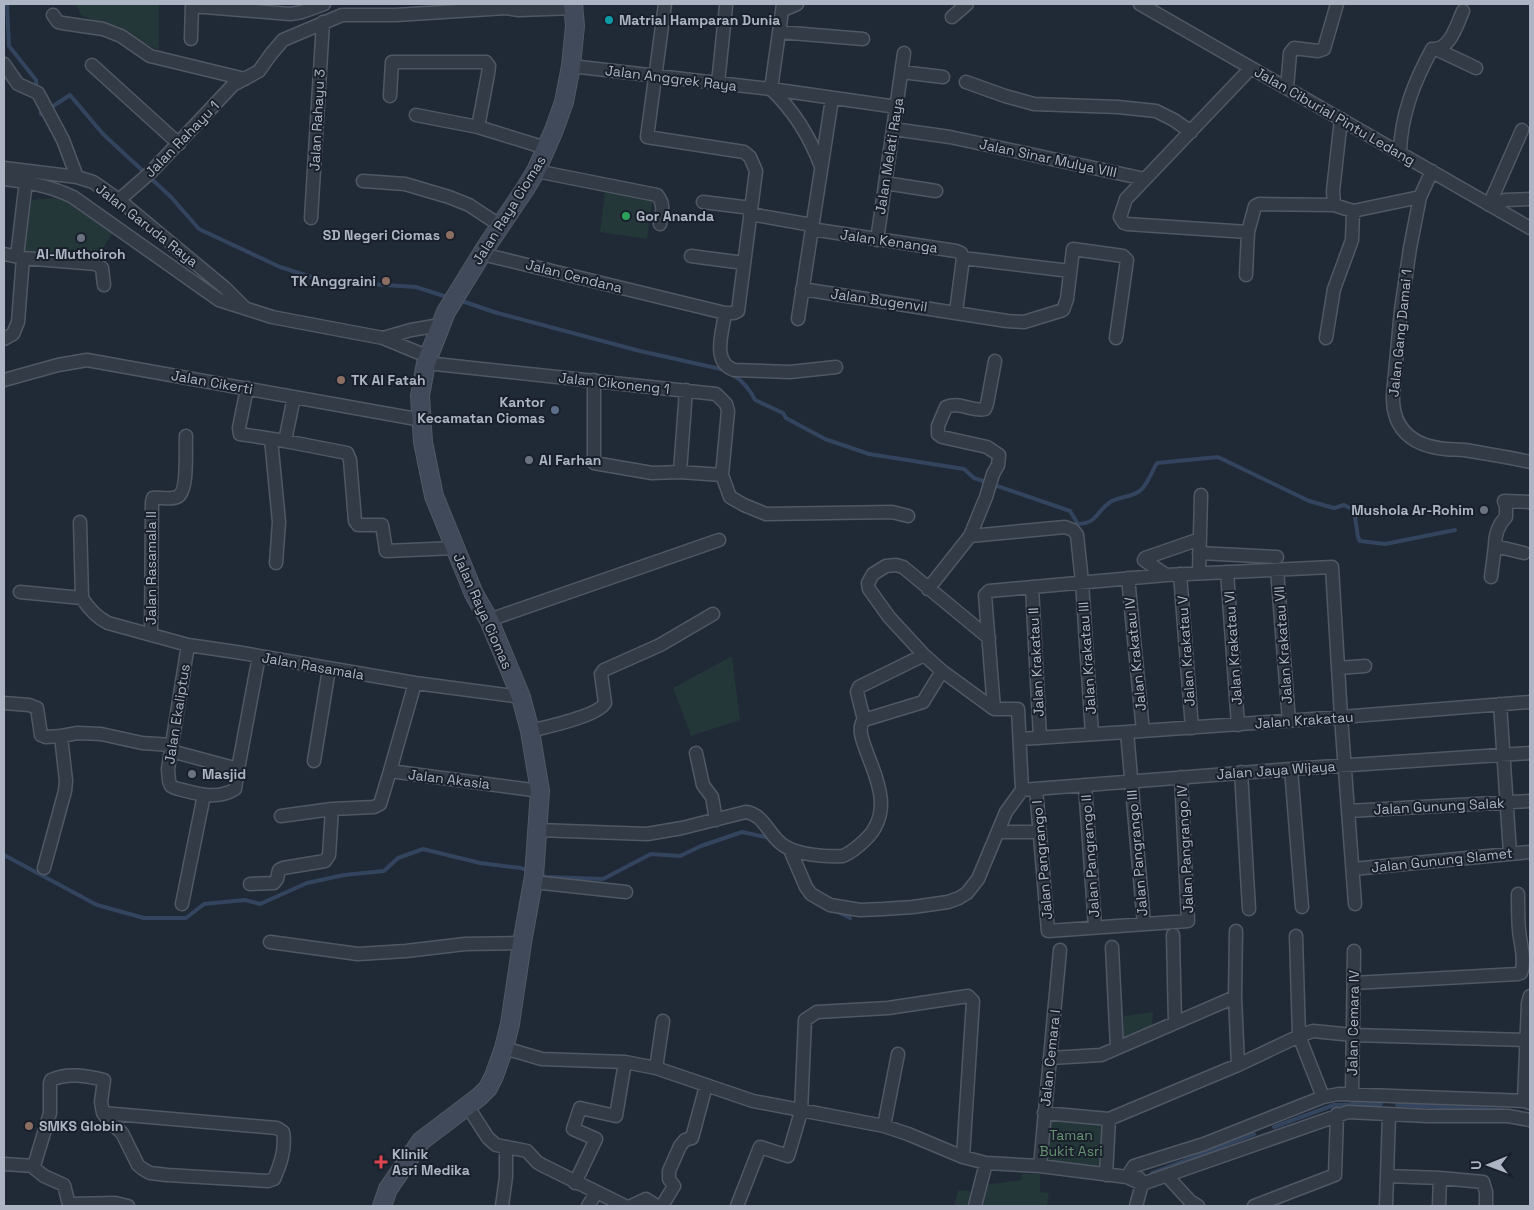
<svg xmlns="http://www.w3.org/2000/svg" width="1534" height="1210" viewBox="0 0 1534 1210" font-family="'Space Grotesk',sans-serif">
<rect width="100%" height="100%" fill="#202936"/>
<path fill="#233638" d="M76,4h83v46l-78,-35z
M605,192l48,7 -6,40 -47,-7z
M73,197l43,30 -19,31 -75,-6 4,-52z
M732,656l8,64 -49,16 -18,-48z
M1153,1012l-1,16 -28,9v-21z
M1044,1113l65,6 -3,56 -66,-9z
M1022,1174h18v18l9,1 -2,13h-93l4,-15 5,-1 16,3 4,-8 38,-5z"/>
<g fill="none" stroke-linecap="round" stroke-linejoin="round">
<path stroke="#33445e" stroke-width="4" d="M7,4l2,42 27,34 1,10
M41,109v5l29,-19 33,39 68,63 28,32 81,38 44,14 92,6 34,11
M459,300l35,12 146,39 85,19
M733,375c9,5 18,16 22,25l28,13 3,5 39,21 44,15 95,15 10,9 96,33 8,13c20,-1 18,-12 31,-21 9,-7 23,-5 32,-13 7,-7 11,-19 16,-27l61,-6 91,44 25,7 10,-3 10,5 4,27 2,4 25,3 70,-14
M4,855l93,50 47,13h42l18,-14 41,-4 15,4 47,-21 37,-8 40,-4 14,-13 25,-9 57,14 41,5 8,3
M540,875l7,2 56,2 48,-25 29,2 21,-10 41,-14 28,6
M836,911l14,7
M1397,1105l105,5
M1274,1127l60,-22 47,-1
M1152,1173l102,-39"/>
<defs>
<path id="street" d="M1140,4l390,224
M192,6l98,8 12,-2 22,-8
M783,10l14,-6
M53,15l5,7 4,1 41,6 18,7 29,20 95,23
M952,17l15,-13
M779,32l84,7
M191,39l1,-35
M1438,50l38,18
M4,64l14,20 20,9 25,47 14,37
M92,65l87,79
M571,66l200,23 126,18
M902,72l41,5
M966,82l39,14 29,8 84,3 38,4 18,9 17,12
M718,83l8,-77
M1287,88l3,-35 4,-5 24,3 6,-2 13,-45
M769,89l3,-7 11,-78
M771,89c23,22 38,46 49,75
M390,96l2,-34h94l3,4 -1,8 -10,53
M416,115l62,12 68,21
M1341,119l-8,72 1,14 19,6 67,-14
M893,129l57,8 195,42
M1400,152c1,-37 14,-70 32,-103 18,2 25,-25 31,-38
M4,168l73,9 16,5 26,18 106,88 20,20
M536,171l121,24c8,9 5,18 3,29
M1432,171l-12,26 -10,51 -9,62 -8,85c-1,34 19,51 53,54 6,1 13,0 19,1 22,4 44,7 65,12
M4,179c24,3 46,7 69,18l146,103 53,17 111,21 46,19
M363,181l42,3 44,13 20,8 32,21
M885,183l51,8
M119,200l32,-28 82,-87 26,-14 12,-17 12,-14 59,-25h54l110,-7 13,2 55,-2
M703,202l48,6
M1489,205l33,-75
M1492,206l13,-6 25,-1
M750,214l62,11
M311,218l12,-196
M811,229l145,22 5,2 2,5
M1248,232l-121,-8 -3,-1 -4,-6 6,-18 125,-131
M877,240l27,-187
M4,254l19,4 73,6 6,4 2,17
M482,254l243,59h9l4,-2 18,-140 -6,-14 -6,-5 -97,-15 18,-133
M17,256l9,-75
M691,256l53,7
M963,258l107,13
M1246,275l2,-43 7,-26 4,-2 75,1
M802,289l205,32 17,1 39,-12 4,-11 6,-50 50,7 4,4 -11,78
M956,312l7,-54
M725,313c-2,18 -14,49 9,57l56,2 46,-5
M798,319l34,-220
M383,338l28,-8 29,-5
M1326,338l8,-49 18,-49 1,-29
M4,339l9,-5 5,-12 5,-64
M426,363l290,31 10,10 2,7 -6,64 8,22 14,8 22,9 126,-2 16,4
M4,380l54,-15 29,-5 335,60
M594,380v83l58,10 28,-1
M247,388l-8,40 1,6 45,7 62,12 3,7 5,61 3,4h24l4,26 69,-3
M686,390l-6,82 42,3
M271,439l8,83 -3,41
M285,441l9,-44
M80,522l2,76
M970,536l16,-39 7,-23 5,-9 1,-10 -12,-8 -45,-10 -4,-3v-8l8,-19c15,-6 24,5 39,2l2,-5 8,-43
M1199,553l78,4
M1524,553l-29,-7c0,-12 3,-21 11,-29v-11l-2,-5 26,1
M1277,570l12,151
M1227,572l11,153
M1199,573l2,-78
M1180,574l12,154
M1166,575l-22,-15 1,-2 55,-19
M1491,577l4,-31
M1128,578l15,153
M1032,587l8,151
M928,589l42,-53 95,-9 8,3 4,5 5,47 10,152
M20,592l62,6c7,11 14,19 26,25l80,22 48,7 179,31 106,14
M489,620l230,-80
M151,635l1,-133 1,-4c7,-1 17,2 24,-1 12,-5 8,-48 9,-61
M188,645l-20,124 1,12 2,5 4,2c19,5 41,13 60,1l3,-20
M1338,668l27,-2
M415,683l-25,88 150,20
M4,703l25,2 8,3 4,27 5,2 15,-1
M1500,704l10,149
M994,709l-9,-114 4,-4 177,-16 166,-8 9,150 14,187
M864,720l-7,-28 2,-5 65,-32
M530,731c16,-4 68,-15 75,-28l-4,-29 3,-4 56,-25 53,-31
M1020,739l107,-7
M171,751l67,18 21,-113
M696,753l7,32 9,12 4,23
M314,761l15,-92
M1291,769l11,138
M1241,772l8,137
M1085,785l10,142
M1036,789l12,142 140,-10 -7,-144
M1022,790l269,-21 239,-16
M1348,811l182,-10
M281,816l51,-7 42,-2 6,-3 10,-33
M538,830l109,4 35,-6 64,-16c19,3 22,23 37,33 13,10 44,12 60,11 9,-4 16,-10 22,-16 44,-41 -19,-101 -1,-120l59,-18 19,-31
M998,832h42
M790,850l16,37 5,7 19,11 30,5 23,-1 30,-2 35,-5 11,-4 8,-5 11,-14 28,-67 16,-22 -4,-81h-24l-52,-38 -18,-16 -35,-38 -20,-28 -1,-6 5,-9 13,-8 10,-1 7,2 86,71
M44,868l21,-77 1,-10 -5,-45 17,-3 23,1 41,9 30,2
M1353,869l177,-17
M533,882l93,10
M250,884l24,-1 3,-4 2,-9 4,-2 42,-7 4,-6 3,-46
M182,904l22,-109
M1144,924l-17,-192 214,-15 189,-15
M1236,931l-1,66 3,68
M1173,935l2,88
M1296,936l3,100 14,-5 40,4 174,5
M270,942l88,12 48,-3 59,-7 57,-1
M1112,947l5,101
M1354,983l164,-9 3,-1c5,-13 -1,-30 -2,-43 -1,-12 -1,-24 -1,-36
M504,1048l38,11 83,3 31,6 97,33 131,25 24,8 55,23 23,6 54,3 87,11 15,7 206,-72 79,4h81l22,4
M1050,1058l51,-3 134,-58
M656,1068l7,-47
M1352,1095l2,-144
M1524,1101l4,-98 2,-7
M468,1107l20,31 8,7 31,6 10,11 5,3 83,41
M103,1113l174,15 6,4c3,16 -2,32 -9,47l-6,2 -101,-6 -17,-2 -7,-4 -5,-4 -16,-32 -14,-13 -5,-7 -2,-11 3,-22c-17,-4 -36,-8 -53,0l-1,3v30l-16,53v2l10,8 20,9 4,16 2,3 45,-1 13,3
M1044,1113l65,6 129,-54 61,-29 24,61
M884,1126l14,-72
M4,1164l30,2
M1040,1166l20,-216
M1106,1175l3,-56
M1167,1176l23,25 8,5
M1387,1176l53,2 43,4 3,10v14
M1127,1177l7,-11 70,-22 119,-47 16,-3 162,6 23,1 6,2
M575,1183l21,-44 -23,-10 7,-21 36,8 9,-54
M502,1206l4,-29v-30
M588,1206l8,-13
M631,1206l15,-7 11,7
M662,1206l12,-20 -5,-7v-8l11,-25 5,-6 7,-2 14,-52
M737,1206l23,-59 28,9 13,-44 4,-92 12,-8 71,-4 80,-12 5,5 -10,156
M975,1206l11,-43
M1136,1206l6,-22 -3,-6
M1254,1206l81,-31 2,-61
M1386,1206l3,-91
M1439,1206l1,-28"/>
<path id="secondary" d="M382,1206l6,-17 33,-48 58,-44 9,-9 6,-12 10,-28 6,-24 12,-81 12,-67 6,-85 -10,-60 -9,-34 -32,-77 -15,-26 -40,-98 -11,-54 -3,-46 6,-33 20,-51 40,-65 39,-58 11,-18 18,-41 10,-28 7,-36 4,-40 -2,-22"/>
</defs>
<use href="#street" stroke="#515865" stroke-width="15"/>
<use href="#secondary" stroke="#515865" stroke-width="20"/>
<use href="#street" stroke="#333b47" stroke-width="12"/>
<use href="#secondary" stroke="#414a5a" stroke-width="18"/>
</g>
<circle fill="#0f9aa8" stroke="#19202b" stroke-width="2" cx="609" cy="20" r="5"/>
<circle fill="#2e9e5b" stroke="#19202b" stroke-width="2" cx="626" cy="216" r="5"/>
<g fill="#8d6e63" stroke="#19202b" stroke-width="2">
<circle cx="450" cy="235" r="5"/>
<circle cx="386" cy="281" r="5"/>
<circle cx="341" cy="380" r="5"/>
<circle cx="29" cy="1126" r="5"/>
</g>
<g fill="#6b7280" stroke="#19202b" stroke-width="2">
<circle cx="81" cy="238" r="5"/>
<circle cx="529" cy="460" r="5"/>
<circle cx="1484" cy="510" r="5"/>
<circle cx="192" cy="774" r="5"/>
</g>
<circle fill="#5c6f8a" stroke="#19202b" stroke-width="2" cx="555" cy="410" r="5"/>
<path fill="#e0444e" stroke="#19202b" stroke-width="2" d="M378.5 1154.5h5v5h5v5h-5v5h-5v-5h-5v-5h5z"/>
<g text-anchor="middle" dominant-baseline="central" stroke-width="4" stroke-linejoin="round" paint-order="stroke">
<g font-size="14" font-weight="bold" fill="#adb5c4" stroke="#19202b" text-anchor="start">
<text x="619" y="20">Matrial Hamparan Dunia</text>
<text x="636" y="216">Gor Ananda</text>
<text x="440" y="235" text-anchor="end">SD Negeri Ciomas</text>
<text x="81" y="254" text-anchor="middle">Al-Muthoiroh</text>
<text x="376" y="281" text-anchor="end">TK Anggraini</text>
<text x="351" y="380">TK Al Fatah</text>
<text x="545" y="402" text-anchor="end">Kantor<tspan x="545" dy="16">Kecamatan Ciomas</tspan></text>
<text x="539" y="460">Al Farhan</text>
<text x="1474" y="510" text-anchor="end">Mushola Ar-Rohim</text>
<text x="202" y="774">Masjid</text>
<text x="39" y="1126">SMKS Globin</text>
<text x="392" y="1154">Klinik<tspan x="392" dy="16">Asri Medika</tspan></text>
</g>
<g font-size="14" fill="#adb5c4" stroke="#19202b">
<text transform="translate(671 78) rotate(7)">Jalan Anggrek Raya</text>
<text transform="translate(1335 116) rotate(30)">Jalan Ciburial Pintu Ledang</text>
<text transform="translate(317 120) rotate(-87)">Jalan Rahayu 3</text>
<text transform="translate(182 139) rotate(-46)">Jalan Rahayu 1</text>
<text transform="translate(889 156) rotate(-81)">Jalan Melati Raya</text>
<text transform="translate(1048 158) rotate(12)">Jalan Sinar Mulya VIII</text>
<text transform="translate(509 210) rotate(-58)">Jalan Raya Ciomas</text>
<text transform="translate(147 225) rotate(38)">Jalan Garuda Raya</text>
<text transform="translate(889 241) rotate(8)">Jalan Kenanga</text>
<text transform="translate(574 276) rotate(14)">Jalan Cendana</text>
<text transform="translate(879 300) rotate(8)">Jalan Bugenvil</text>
<text transform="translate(1400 333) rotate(-84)">Jalan Gang Damai 1</text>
<text transform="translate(212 382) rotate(10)">Jalan Cikerti</text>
<text transform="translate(614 383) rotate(6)">Jalan Cikoneng 1</text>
<text transform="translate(151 568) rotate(-90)">Jalan Rasamala II</text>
<text transform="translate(483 611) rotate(66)">Jalan Raya Ciomas</text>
<text transform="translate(1283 645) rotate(-94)">Jalan Krakatau VII</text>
<text transform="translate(1233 648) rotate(-94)">Jalan Krakatau VI</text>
<text transform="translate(1186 651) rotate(-94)">Jalan Krakatau V</text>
<text transform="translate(1135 654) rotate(-96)">Jalan Krakatau IV</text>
<text transform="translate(1087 658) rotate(-94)">Jalan Krakatau III</text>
<text transform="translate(1036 662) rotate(-93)">Jalan Krakatau II</text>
<text transform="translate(313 666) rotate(10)">Jalan Rasamala</text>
<text transform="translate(177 714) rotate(-81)">Jalan Ekaliptus</text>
<text transform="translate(1304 720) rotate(-4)">Jalan Krakatau</text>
<text transform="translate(1276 770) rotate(-4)">Jalan Jaya Wijaya</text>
<text transform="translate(449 779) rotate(7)">Jalan Akasia</text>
<text transform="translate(1439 806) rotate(-3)">Jalan Gunung Salak</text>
<text transform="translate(1185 849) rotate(-93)">Jalan Pangrango IV</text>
<text transform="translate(1137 853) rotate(-95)">Jalan Pangrango III</text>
<text transform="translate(1090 856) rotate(-94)">Jalan Pangrango II</text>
<text transform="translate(1042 860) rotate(-95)">Jalan Pangrango I</text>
<text transform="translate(1442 860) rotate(-6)">Jalan Gunung Slamet</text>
<text transform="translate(1353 1023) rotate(-89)">Jalan Cemara IV</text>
<text transform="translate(1050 1058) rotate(-84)">Jalan Cemara I</text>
</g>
<g font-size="14" fill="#659371" stroke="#19202b">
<text x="1071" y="1135">Taman<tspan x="1071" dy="16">Bukit Asri</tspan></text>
</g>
</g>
<rect width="1534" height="1210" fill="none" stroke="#adb5c4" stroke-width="10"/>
<g transform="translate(1489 1165) rotate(269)" stroke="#19202b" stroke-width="4" paint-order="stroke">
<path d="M0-4L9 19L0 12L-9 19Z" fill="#adb5c4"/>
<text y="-8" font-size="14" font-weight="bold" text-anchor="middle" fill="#adb5c4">U</text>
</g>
</svg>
